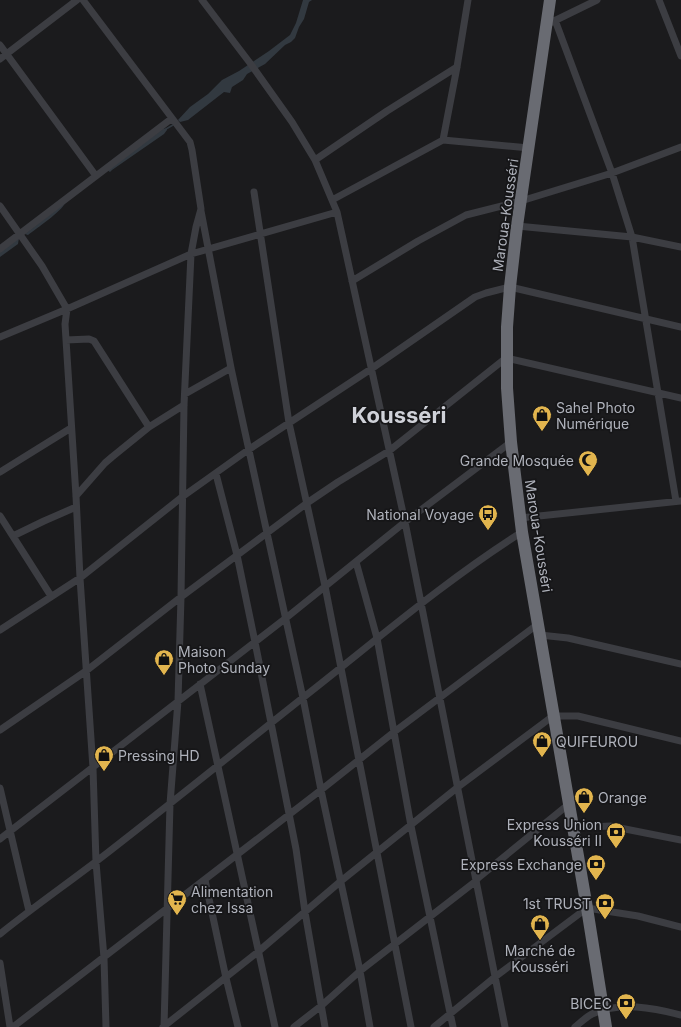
<svg xmlns="http://www.w3.org/2000/svg" width="681" height="1027" viewBox="0 0 681 1027" font-family="Inter,sans-serif">
<rect width="100%" height="100%" fill="#1b1b1d"/>
<path fill="#323940" d="M303,0h9l-3,2 -5,17 -5,8 -4,11 -4,4 -6,3 -20,19 -18,10 -4,6 -11,7 -2,6 -6,-1 -36,28 -8,2 -2,-2 12,-13 18,-13 14,-14 17,-9 30,-20 21,-16 6,-12z
M167,128v2l-3,4 -52,36 -2,2 -3,-2 56,-41z
M65,203c-3,8 -29,26 -37,32l-3,-1z
M19,238l-1,6 -18,13v-5z"/>
<g fill="none" stroke-linecap="round" stroke-linejoin="round">
<path stroke="#323940" stroke-width="1.5" d="M166,129l7,-4"/>
<path stroke="#3c3d42" stroke-width="7" d="M83,0l107,142 2,8 9,59 -5,18 -5,27 -7,151 -3,192 -3,104 -8,103 -6,223
M202,0l48,63 42,59 23,38 22,52 68,310 100,505
M659,0l22,56
M555,20l57,153 20,64 44,264
M552,22l45,-22
M0,45l96,131
M0,59l77,-59
M443,140l14,-73 11,-67
M315,160l72,-49 70,-44
M254,192l35,231 36,163 86,441
M332,200l111,-60 86,8
M0,206l42,60 25,43 -2,15 11,172 4,82 13,190 3,94 8,96 2,69
M201,211l30,157 72,330 18,92 39,181 10,56
M517,226l115,11 49,10
M0,249l171,-130
M352,281l66,-40 48,-26 55,-14 91,-28 69,-26
M0,337l67,-28 124,-55 146,-42
M66,340l23,-1 5,2 55,86
M185,394l46,-26
M0,472l71,-44
M216,474l21,81 18,87 41,207 9,63 20,115
M76,496l29,-33 7,-6 37,-30 35,-22
M0,516l51,80
M520,518l161,-17
M13,536l31,-15 32,-14
M356,562l21,76 34,188 42,201
M0,630l80,-52 102,-81 66,-47 123,-81 104,-72 11,-4 24,-6 171,40
M540,635l28,3 113,26
M200,684l75,343
M0,730l86,-59 95,-74 126,-94 31,-21 51,-31 117,-93 175,40
M0,788l29,123
M573,828l37,-2 71,14
M0,839l286,-221 119,-96 106,-80
M205,880l21,98 12,49
M0,934c36,-29 74,-55 111,-84 63,-49 126,-100 189,-150 73,-57 143,-118 222,-168
M0,963l10,64
M13,1027l308,-237 73,-58 144,-108
M163,1027l96,-76 82,-70 117,-94 95,-71h25l103,25
M294,1027l27,-21 39,-35 116,-90 2,-3 91,-74
M434,1027l61,-50 92,-69 51,8 43,11
M575,1027c5,-4 11,-10 17,-13 27,-13 62,-6 89,1"/>
<path stroke="#696b72" stroke-width="12" d="M550,0l-33,226 -7,61 -3,40v61l4,54 11,90 65,376 19,119"/>
</g>
<defs>
<symbol id="shop-pin" viewBox="-11 -11 22 30"><path d="M0 17L-7.5 6A9.5 9.5 0 1 1 7.5 6Z" fill="#e2b54e" stroke="#161618"/><path d="M-5-2.5h2.3a2.7 3.5 0 0 1 5.4 0H5L5.5 6h-11ZM-1.5-2.5h3a1.5 2.3 0 0 0-3 0Z" fill="#111"/></symbol>
<symbol id="mosque-pin" viewBox="-11 -11 22 30"><path d="M0 17L-7.5 6A9.5 9.5 0 1 1 7.5 6Z" fill="#e2b54e" stroke="#161618"/><path d="M3.5-4.9A6 6 0 1 0 3.5 4.9A5 5 0 1 1 3.5-4.9Z" fill="#111"/></symbol>
<symbol id="bus-pin" viewBox="-11 -11 22 30"><path d="M0 17L-7.5 6A9.5 9.5 0 1 1 7.5 6Z" fill="#e2b54e" stroke="#161618"/><path d="M-5-6H5V4H4V6H2V4H-2V6H-4V4H-5ZM-3.5-4V0h7V-4ZM-3.5 1.2v1.5H-2V1.2ZM2 1.2v1.5H3.5V1.2Z" fill="#111"/></symbol>
<symbol id="bank-pin" viewBox="-11 -11 22 30"><path d="M0 17L-7.5 6A9.5 9.5 0 1 1 7.5 6Z" fill="#e2b54e" stroke="#161618"/><path d="M-6-4H6V4H-6ZM0-2.3a2.3 2.3 0 1 0 0 4.6a2.3 2.3 0 1 0 0-4.6Z" fill="#111"/></symbol>
<symbol id="supermarket-pin" viewBox="-11 -11 22 30"><path d="M0 17L-7.5 6A9.5 9.5 0 1 1 7.5 6Z" fill="#e2b54e" stroke="#161618"/><path d="M-6-5.5h2.5l.6 2H6L4.5 2H-2.5L-4.4-4H-6ZM-1.5 3.2a1.3 1.3 0 1 0 .1 0ZM3 3.2a1.3 1.3 0 1 0 .1 0Z" fill="#111"/></symbol>
</defs>
<g fill-rule="evenodd">
<use href="#shop-pin" x="531" y="404" width="22" height="30"/>
<use href="#mosque-pin" x="577" y="449" width="22" height="30"/>
<use href="#bus-pin" x="477" y="503" width="22" height="30"/>
<use href="#shop-pin" x="153" y="648" width="22" height="30"/>
<use href="#shop-pin" x="531" y="730" width="22" height="30"/>
<use href="#shop-pin" x="93" y="744" width="22" height="30"/>
<use href="#shop-pin" x="573" y="786" width="22" height="30"/>
<use href="#bank-pin" x="605" y="821" width="22" height="30"/>
<use href="#bank-pin" x="585" y="853" width="22" height="30"/>
<use href="#supermarket-pin" x="166" y="888" width="22" height="30"/>
<use href="#bank-pin" x="594" y="892" width="22" height="30"/>
<use href="#shop-pin" x="529" y="913" width="22" height="30"/>
<use href="#bank-pin" x="615" y="992" width="22" height="30"/>
</g>
<g text-anchor="middle" dominant-baseline="central" stroke-width="3.5" stroke-linejoin="round" paint-order="stroke">
<g font-size="14" fill="#afb2bb" stroke="#161618">
<text transform="translate(505 215) rotate(-82)">Maroua-Kousséri</text>
<text transform="translate(539 536) rotate(81)">Maroua-Kousséri</text>
</g>
<g font-size="14" fill="#afb2bb" stroke="#161618" text-anchor="start">
<text x="556" y="407">Sahel Photo<tspan x="556" dy="16">Numérique</tspan></text>
<text x="574" y="460" text-anchor="end">Grande Mosquée</text>
<text x="474" y="514" text-anchor="end">National Voyage</text>
<text x="178" y="651">Maison<tspan x="178" dy="16">Photo Sunday</tspan></text>
<text x="556" y="741">QUIFEUROU</text>
<text x="118" y="755">Pressing HD</text>
<text x="598" y="797">Orange</text>
<text x="602" y="824" text-anchor="end">Express Union<tspan x="602" dy="16">Kousséri II</tspan></text>
<text x="582" y="864" text-anchor="end">Express Exchange</text>
<text x="191" y="891">Alimentation<tspan x="191" dy="16">chez Issa</tspan></text>
<text x="591" y="903" text-anchor="end">1st TRUST</text>
<text x="540" y="950" text-anchor="middle">Marché de<tspan x="540" dy="16">Kousséri</tspan></text>
<text x="612" y="1003" text-anchor="end">BICEC</text>
</g>
<g font-size="22" font-weight="bold" fill="#cfd1d8" stroke="#161618">
<text x="399" y="415">Kousséri</text>
</g>
</g>
</svg>
